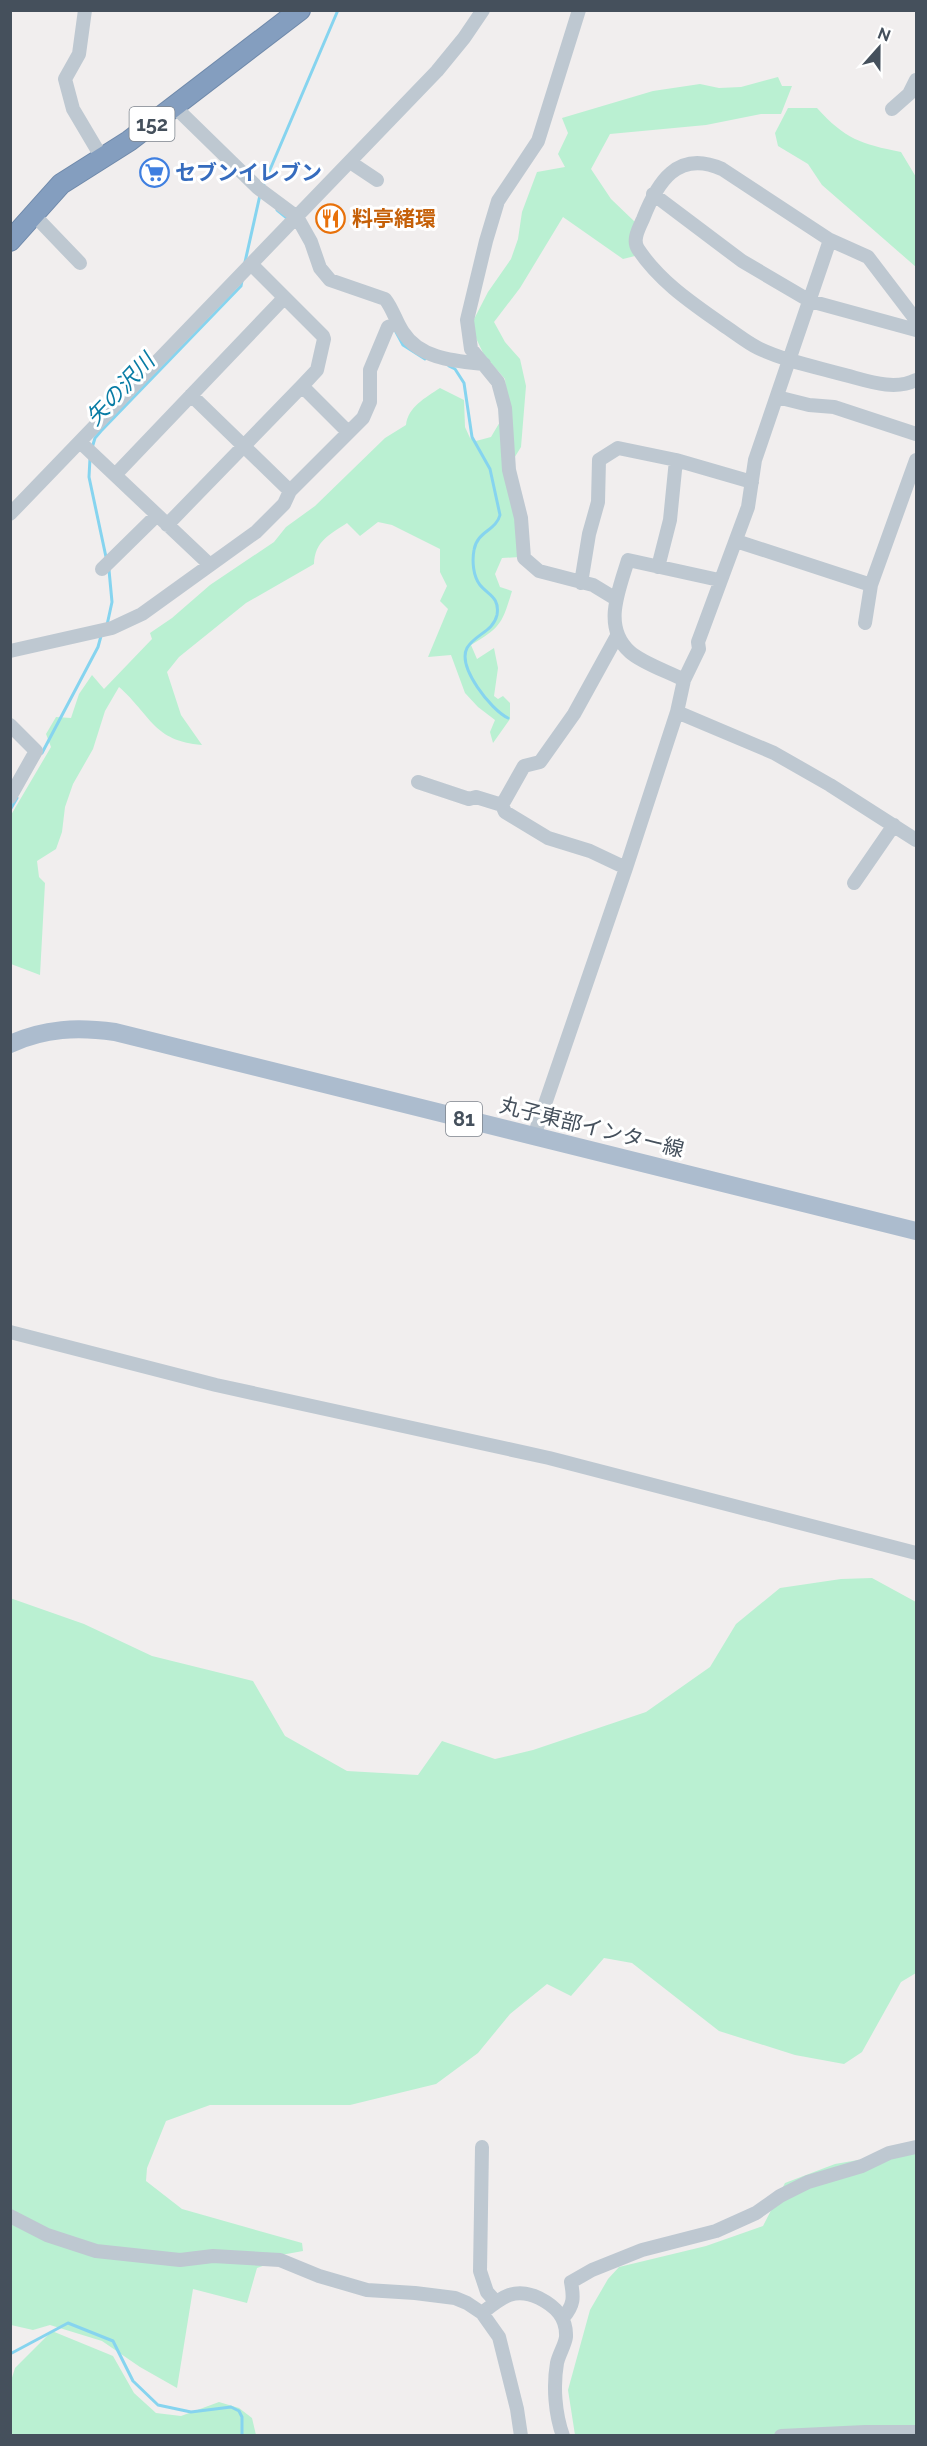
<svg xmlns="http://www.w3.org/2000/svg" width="927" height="2446" viewBox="0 0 927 2446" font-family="Raleway,'Noto Sans JP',sans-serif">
<rect width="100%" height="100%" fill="#f1eeee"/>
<path fill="#baf0d2" d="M778,77l4,9h10l-11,28h-20l-55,11 -96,9 -19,35 20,30 24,23 4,33 -16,4 -60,-42 -43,71 -26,34 11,20 15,17 6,27 -5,61 -13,21 12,89 -18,1 -7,16 5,13 12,4c-10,33 -11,36 -41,54l6,14 17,-11 4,20 -4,28 4,3 5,-3 7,7v16l-17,24 -3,-11 5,-12 -17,-13 -13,-14 -14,-38 -23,2 20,-48 -8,-8 7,-15 -7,-14v-23l-48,-24 -14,-3 -18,14 -13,-13c-18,12 -32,18 -33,41l-68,39 -67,54 -12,15 14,43 21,30c-49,-4 -51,-30 -83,-58l-14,24 -12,38 -20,35 -8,23 -3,25 -6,17 -19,12 2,16 6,6 -5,92 -29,-11v-149l40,-68 -5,-13 10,-17 15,1 8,-24 13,-19 12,14 48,-50 -2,-6 22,-15 38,-33 64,-43 12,-15 29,-21 70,-68 21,-13c2,-18 19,-27 34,-37l24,12 1,27 5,11 6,3 15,-4 16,-27 -2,-31 -21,-24 -9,-19 -3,-13 16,-31 23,-33 7,-20 4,-27 15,-40 28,-5 -7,-13 10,-21 -6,-15 91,-27 47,-7 19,4 22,-1z
M788,108h29c28,31 44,36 84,44l15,25v90l-94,-82 -14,-21 -30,-18 -3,-13z
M872,1578l44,24v371l-15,9 -39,70 -18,12 -49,-9 -76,-24 -87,-68 -28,-5 -33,38 -24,-12 -37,30 -32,39 -42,31 -86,21h-140l-44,16 -19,47 -1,13 36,28 120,34 1,8 -22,4 -1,5 -23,8 -10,35 -54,-14 -16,99 -37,-21 -38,-26 -52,-16 -17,5 -22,-5 -1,-727 74,26 68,32 101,25 32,55 62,35 71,4 24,-34 53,18 38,-9 113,-38 64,-45 26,-43 44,-36 61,-9z
M916,2150v285h-341l-7,-45 22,-80 18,-31 11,-12 87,-21 57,-20 22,-43 50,-19z
M52,2331l61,25 21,37 22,20 25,3 38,-14 20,6 13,10 4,17h-245v-54l4,-13z"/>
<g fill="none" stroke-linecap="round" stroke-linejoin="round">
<path stroke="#86d4ef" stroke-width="3" d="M263,186l75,-176
M277,210l11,9
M245,262l15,-67
M396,332l7,13 22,14
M449,366l6,3 9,14 8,54 18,32 10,46c-4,16 -23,16 -26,35 -2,11 -1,26 6,35 8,10 20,12 17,30 -4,17 -22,19 -30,33 -10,19 24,62 41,70
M92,448l3,-10 6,-7 140,-145 1,-5
M90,458l-1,19 17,80
M107,625l5,-23 -3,-32
M42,753l56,-106 3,-11
M10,810l7,-12
M10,2354l58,-31 45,18 20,40 25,24 33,7 40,-5 8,4 3,6v19"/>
<defs>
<path id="highway" d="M10,241l51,-57 68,-43 171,-131"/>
</defs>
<use href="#highway" stroke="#6f89aa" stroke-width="22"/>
<path stroke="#bec8d1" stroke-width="14" d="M85,10l-6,44 -14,25 8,30 29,49
M579,10l-41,131 -40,60 -12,40 -19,79 4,29 27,33 7,26 4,62 12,48 3,40 15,13 54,14 23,14
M175,107l83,81 39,29 14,25 9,26 10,12 55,19c8,10 11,23 18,33 17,27 52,29 81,32
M892,109l17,-15 7,-14
M350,162l27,18
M653,194l89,67 68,40 106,29
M33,214l47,49
M916,320l-48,-63 -38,-17 -108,-71c-45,-20 -65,14 -79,50 -4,9 -11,21 -5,30 22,33 54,54 85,76 11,7 23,17 35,23 27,13 58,19 87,27 23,6 49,16 71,5
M302,386l46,46
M191,395l99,96
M777,397l32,8 25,2 82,27
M80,442l129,122
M115,475l169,-177
M10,514l427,-443 27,-33 19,-28
M167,525l135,-139 15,-16 7,-31 -1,-3 -72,-72
M736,541l135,44
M658,567l12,-47 6,-60
M102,569l54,-53
M581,583l8,-49 9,-32 1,-42 19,-12 58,12 76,22
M865,623l6,-38 45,-125
M10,651l102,-23 30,-14 114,-82 28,-28 6,-13 73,-73 7,-16v-32l18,-43 10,-4
M684,680c-15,-8 -42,-17 -54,-28 -28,-25 -11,-62 -2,-92l91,20
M677,712l97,41 56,32 86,55
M10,725l26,26 -26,46
M418,782l51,17 7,-2 26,8 3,7 43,26 42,13 36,17
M502,805l22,-39 16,-4 34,-48 43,-78
M854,883l40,-58
M534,1136l92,-268 51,-156 7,-32 15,-31 -1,-7 50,-135 7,-47 75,-220
M10,1332l206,53 333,73 367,95
M482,2147l-2,124 7,21 9,10
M10,2216l37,19 49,16 84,9 33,-4 67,4 39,16 48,14 48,3 40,5 12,5 15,10 17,24 18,72 4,27
M482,2313c19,-15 32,-27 57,-15 16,8 28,19 27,39 -1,8 -7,17 -9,26 -4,23 -2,51 6,73
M563,2318c11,-13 11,-20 8,-36l21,-12 50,-20 74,-19 40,-18 24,-17 28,-14 54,-16 27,-13 27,-6
M781,2436l84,-4h51"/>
<path stroke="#acbcce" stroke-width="18" d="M10,1044c35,-16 68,-17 105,-12l801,199"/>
<use href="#highway" stroke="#849ebf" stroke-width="20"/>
</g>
<defs>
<symbol id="supermarket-ring" viewBox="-11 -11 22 22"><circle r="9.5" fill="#fff" stroke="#3f7fe0" stroke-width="1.5"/><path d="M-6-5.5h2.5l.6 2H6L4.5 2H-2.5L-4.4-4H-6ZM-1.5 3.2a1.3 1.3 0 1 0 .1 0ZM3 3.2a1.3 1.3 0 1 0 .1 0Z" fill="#3f7fe0"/></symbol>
<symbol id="restaurant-ring" viewBox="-11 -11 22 22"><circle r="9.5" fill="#fff" stroke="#e8710a" stroke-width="1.5"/><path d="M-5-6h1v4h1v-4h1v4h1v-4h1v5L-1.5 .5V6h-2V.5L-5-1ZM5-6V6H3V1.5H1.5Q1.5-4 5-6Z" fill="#e8710a"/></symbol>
</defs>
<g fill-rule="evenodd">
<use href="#supermarket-ring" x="138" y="156" width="33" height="33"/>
<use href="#restaurant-ring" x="314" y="202" width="33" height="33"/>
</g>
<g text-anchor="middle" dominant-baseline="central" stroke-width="6" stroke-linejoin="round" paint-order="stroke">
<g fill="#fff" stroke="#7d848d" stroke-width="1.5">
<rect x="129.5" y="107" width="45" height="34" rx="4.5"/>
<rect x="446" y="1102" width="36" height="34" rx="4.5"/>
</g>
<g font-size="20" font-weight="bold" fill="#45505c">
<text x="152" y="124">152</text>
<text x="464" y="1119">81</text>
</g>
<g font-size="21" font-weight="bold" fill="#366cbe" stroke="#fff" text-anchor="start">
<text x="175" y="172">セブンイレブン</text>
</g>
<g font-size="21" font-weight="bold" fill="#c56008" stroke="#fff" text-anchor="start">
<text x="352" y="218">料亭緒環</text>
</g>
<g font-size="21" fill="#45505c" stroke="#fff">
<text transform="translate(592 1127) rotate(14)">丸子東部インター線</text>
</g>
<g font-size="22" font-style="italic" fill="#087ca5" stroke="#fff">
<text transform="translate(120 389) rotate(-47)">矢の沢川</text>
</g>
</g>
<rect width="927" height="2446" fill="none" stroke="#45505c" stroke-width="24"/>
<g transform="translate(879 48) rotate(21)" stroke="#ffffff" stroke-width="4.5" paint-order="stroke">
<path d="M0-4.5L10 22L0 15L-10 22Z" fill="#45505c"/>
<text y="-9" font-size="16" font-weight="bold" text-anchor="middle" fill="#45505c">N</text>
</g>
</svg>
